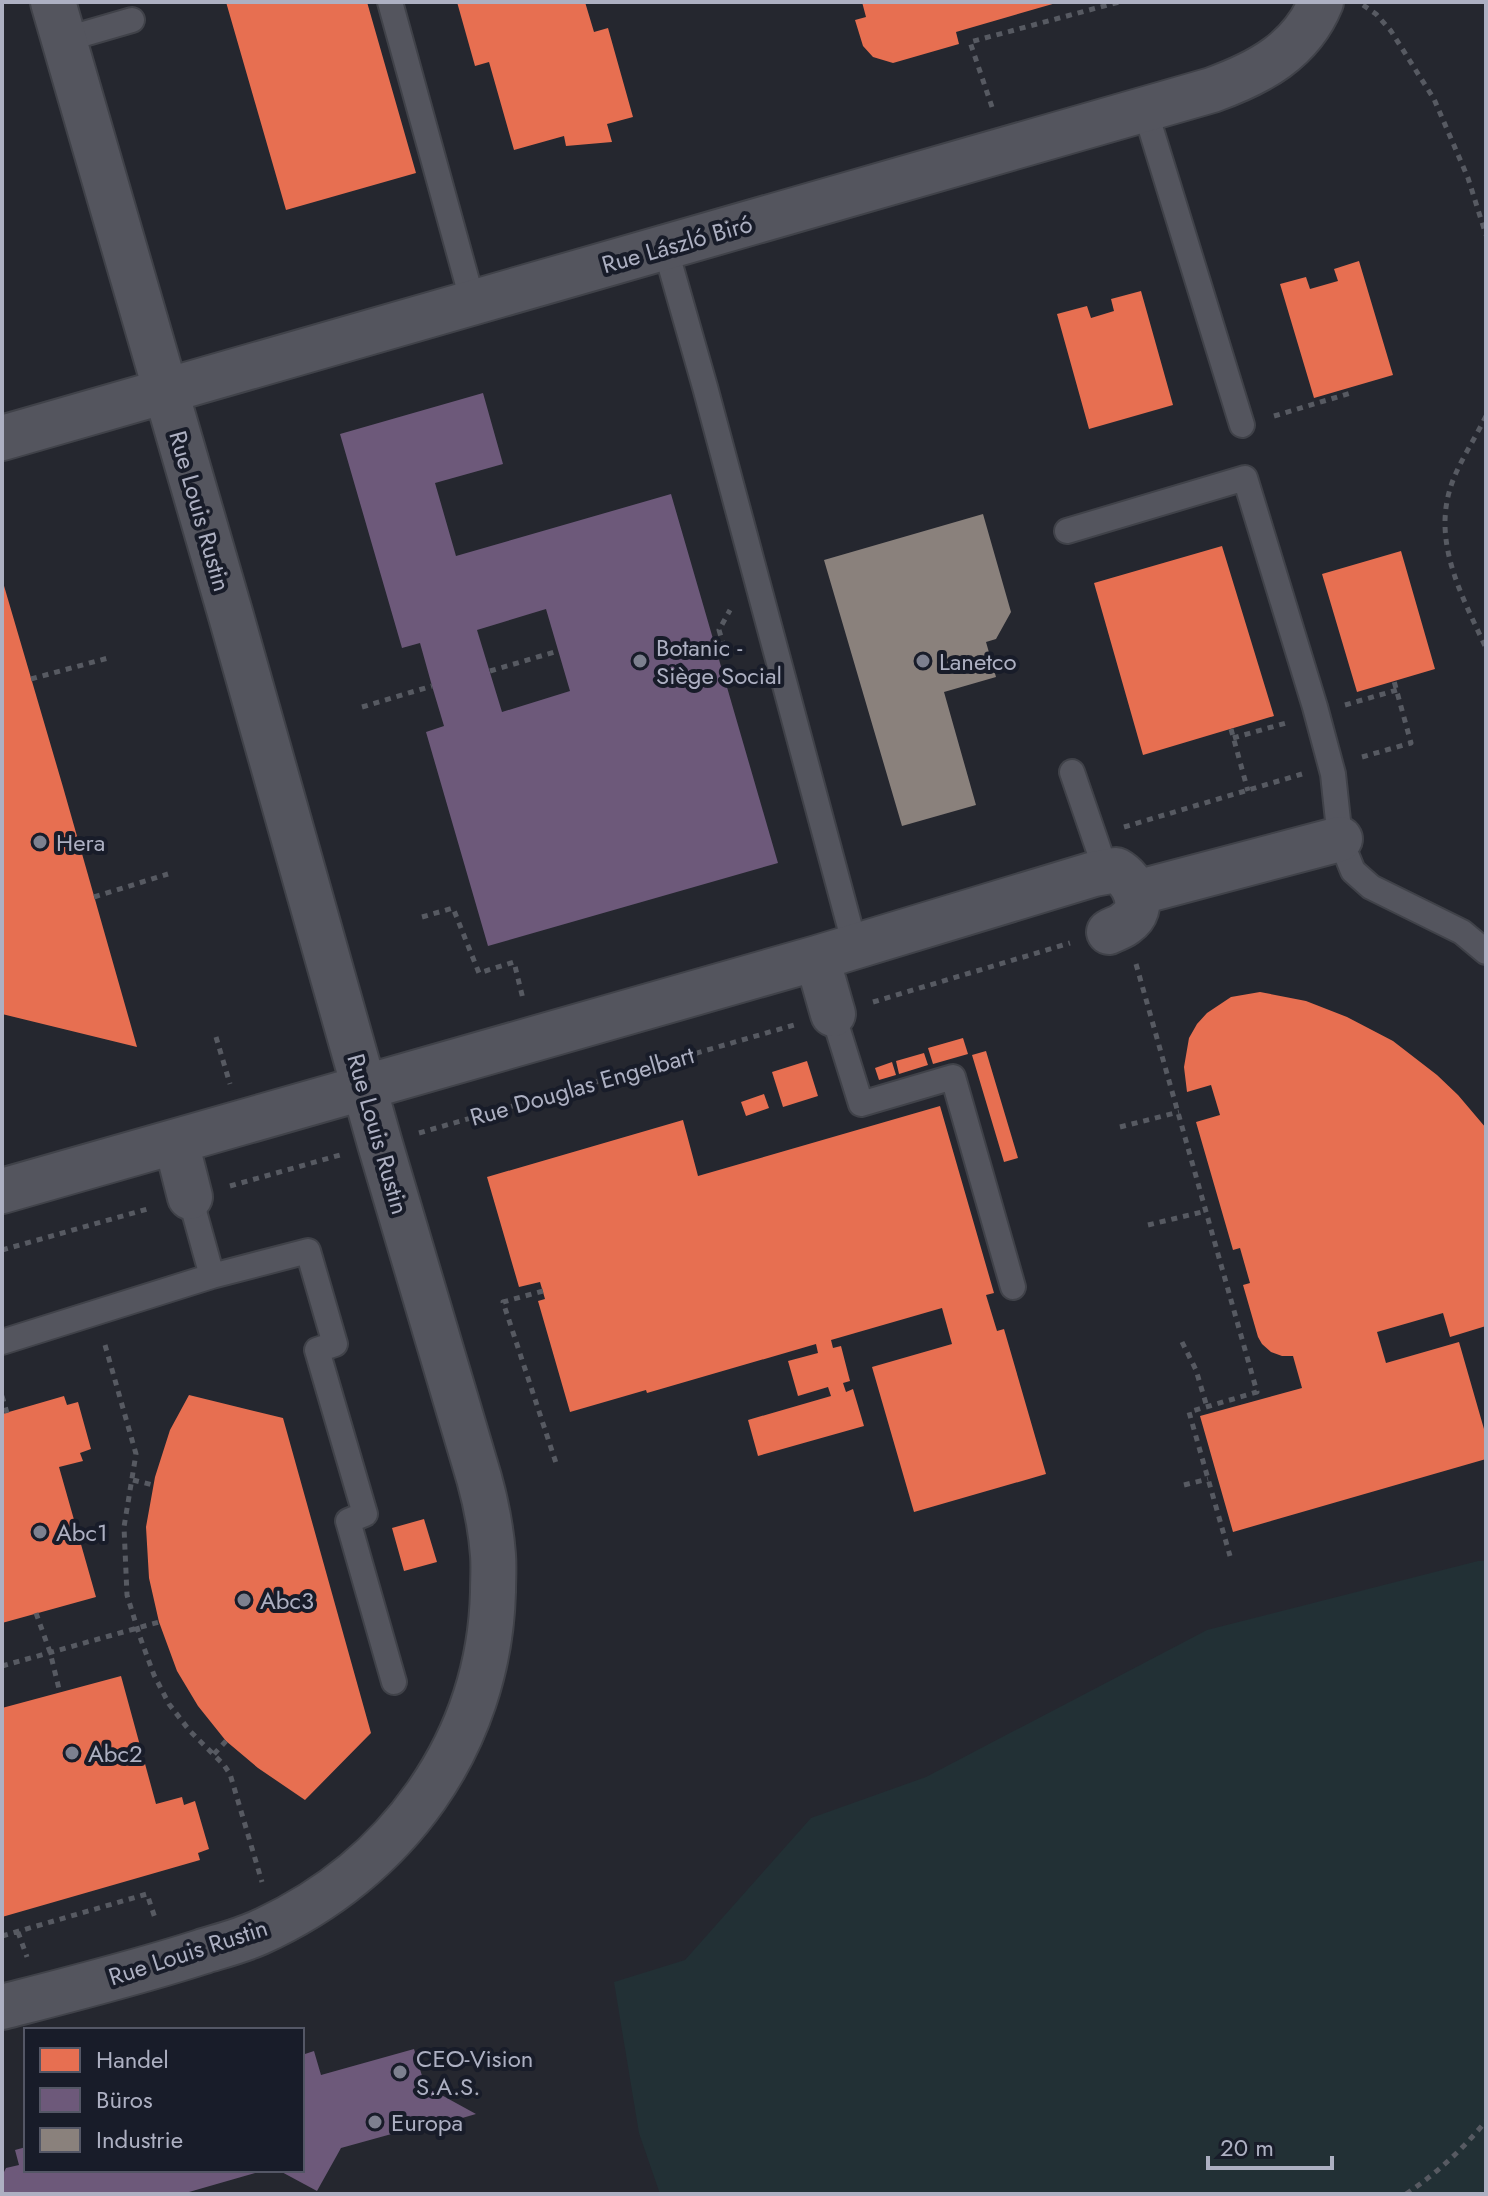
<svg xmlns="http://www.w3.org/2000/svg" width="1488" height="2196" viewBox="0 0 1488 2196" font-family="Jost,sans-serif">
<rect width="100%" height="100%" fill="#25272f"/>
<path fill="#223035" d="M1478,1561h8v633h-826l-21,-61 -25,-151 71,-22 126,-142 115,-41 281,-147z"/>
<path fill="#e76f51" d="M226,2h141l49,171 -130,37z
M457,2h128l9,30 14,-4 25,89 -26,7 5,18 -46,4 -2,-10 -50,14 -25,-88 -14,4z
M862,2h194v1l-100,29 3,12 -66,19 -20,-6 -10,-11 -8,-26 11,-3z
M1359,261l34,114 -79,23 -34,-114 26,-7 4,12 28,-8 -4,-12z
M1141,291l32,114 -84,24 -32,-115 30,-8 4,12 23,-7 -3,-12z
M1222,546l52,170 -131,39 -49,-172z
M1401,551l34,118 -78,23 -35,-118z
M2,579l61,208 74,260 -135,-33z
M1260,992l46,9 41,16 46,24 44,34 21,20 28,33v198l-36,11 -7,-24 -66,19 9,31 73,-21 27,94v23l-253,73 -33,-116 102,-28 -9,-32h-11l-11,-4 -9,-8 -4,-7 -15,-52 7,-2 -10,-35 -7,2 -37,-128 24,-7 -9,-30 -24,7 -3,-25 5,-29 8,-14 10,-11 24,-16z
M963,1038l5,16 -35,10 -5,-16z
M986,1051l32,107 -14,4 -32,-107z
M924,1053l4,12 -29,9 -3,-13z
M807,1061l11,35 -35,11 -11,-35z
M892,1062l4,13 -17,5 -4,-12z
M764,1094l5,14 -23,8 -5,-14z
M940,1106l54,187 -8,2 11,36 7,-2 42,145 -132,38 -42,-145 80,-23 -10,-36 -111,32 2,8 8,-2 9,35 -7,2 3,9 7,-3 11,37 -106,30 -10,-36 83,-24 -3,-9 -30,9 -10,-35 30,-8 -2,-9 -169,49 -1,-3 -76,22 -32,-111 7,-2 -5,-17 -21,5 -32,-110 196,-57 15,56z
M189,1395l94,23 88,315 -66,67 -47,-32 -32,-27 -28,-35 -21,-35 -18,-49 -10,-44 -3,-51 9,-50 15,-47z
M64,1396l3,9 11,-3 13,47 -11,4 3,8 -24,6 37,130 -94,26v-209z
M424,1519l13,43 -33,9 -12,-43z
M121,1676l35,128 26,-7 2,8 11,-4 14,48 -11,4 2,7 -198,57v-209z"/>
<path fill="#6d597a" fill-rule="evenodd" d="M483,393l20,71 -68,19 21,73 215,-62 107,369 -290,83 -62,-214 18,-6 -12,-40 -12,-43 -18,5 -62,-214zM546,609l24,82 -68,21 -25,-82z
M414,2049l11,37 51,28 -69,20 -1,-4 -65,18 -24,43 -39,-21h24v-115l12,-4 7,24z
M26,2147v23l236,1 -80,23h-180v-23l2,1 2,-4 13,-3 -4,-15z"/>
<path fill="#8a817c" d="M983,514l28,98 -15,27 -10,3 10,35 -52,15 32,113 -74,21 -78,-266z"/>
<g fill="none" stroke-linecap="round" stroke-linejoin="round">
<defs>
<path id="lane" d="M390,2l83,301
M63,40l69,-20
M1145,110l97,315
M665,247l40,140 150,559
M1067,531l178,-53 70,229 18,67 7,65 13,32 18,16 91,45 24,20
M1072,772l34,99
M833,1014l28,90 92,-27 60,210
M212,1276l96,-25 27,93 -18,6 48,164 -17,7 46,161
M2,1342l210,-66 -22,-79"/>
<path id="street" d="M2,438l1210,-348c47,-17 89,-39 109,-88
M1136,893l204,-54
M817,958l16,56
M176,1142l14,55
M2,1191l815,-233 277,-84 22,-4c18,10 32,38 10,53 -4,4 -12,6 -17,9
M2,2007c66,-17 134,-34 199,-55 19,-6 39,-11 57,-19 138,-62 231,-189 235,-341 0,-12 1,-25 0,-37 -2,-26 -7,-52 -14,-77l-99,-334 -149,-528 -178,-614"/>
</defs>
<use href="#lane" stroke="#404249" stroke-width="28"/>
<use href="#street" stroke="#404249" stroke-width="48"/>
<path stroke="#575a62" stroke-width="5" stroke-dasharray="6 6" stroke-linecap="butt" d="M1363,5l13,9 15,17 43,68 34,79 18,57
M992,107l-22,-65 149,-40
M1274,416l80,-24
M1486,416c-11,23 -29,49 -36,73 -17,56 13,109 36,159
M724,647l-5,-17 11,-20
M490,671l68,-20
M31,679l77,-21
M1345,705l52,-15
M362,707l70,-21
M1231,729l17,62
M1233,738l53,-15
M1362,757l49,-14 -17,-62
M1124,827l178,-53
M94,897l74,-23
M422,917l31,-9 26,65 35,-11 9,37
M1136,964l121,428 -68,20 41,144
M873,1002l197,-59
M216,1037l14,47
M1120,1127l59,-15
M419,1133l375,-108
M230,1186l110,-31
M1148,1225l58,-14
M2,1250l149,-42
M543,1291l-40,11 53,161
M1182,1342l14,28 11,37
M105,1345l31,109 -12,73 3,68 13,42 14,38 15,29 20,26 35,35 6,9 32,108
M2,1396l5,17
M133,1480l20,5
M1184,1485l24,-6
M36,1613l14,39 10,41
M2,1666l157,-44
M214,1754l12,-13
M18,1932l9,25
M2,1936l145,-42 9,27
M1406,2194c31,-21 56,-44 80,-73"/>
<use href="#lane" stroke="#54555e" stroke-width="24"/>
<use href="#street" stroke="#54555e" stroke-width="44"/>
</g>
<g fill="#7d808f" stroke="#181c29" stroke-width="3">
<circle cx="640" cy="661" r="8"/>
<circle cx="923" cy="661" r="8"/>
<circle cx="40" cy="842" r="8"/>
<circle cx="40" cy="1532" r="8"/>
<circle cx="244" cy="1600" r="8"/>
<circle cx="72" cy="1753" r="8"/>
<circle cx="400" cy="2072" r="8"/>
<circle cx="375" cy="2122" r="8"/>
</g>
<g text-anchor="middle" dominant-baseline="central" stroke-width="8" stroke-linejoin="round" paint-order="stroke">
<g font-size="24" fill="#adb0c2" stroke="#181c29">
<text transform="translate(677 244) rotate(-16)">Rue László Biró</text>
<text transform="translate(200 511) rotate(74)">Rue Louis Rustin</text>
<text transform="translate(582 1086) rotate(-16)">Rue Douglas Engelbart</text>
<text transform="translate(378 1134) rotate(74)">Rue Louis Rustin</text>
<text transform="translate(188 1952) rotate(-18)">Rue Louis Rustin</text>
</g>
<g font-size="24" fill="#adb0c2" stroke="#181c29" text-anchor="start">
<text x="656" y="647">Botanic -<tspan x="656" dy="28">Siège Social</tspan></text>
<text x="939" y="661">Lanetco</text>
<text x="56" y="842">Hera</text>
<text x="56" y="1532">Abc1</text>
<text x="260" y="1600">Abc3</text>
<text x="88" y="1753">Abc2</text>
<text x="416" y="2058">CEO-Vision<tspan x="416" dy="28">S.A.S.</tspan></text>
<text x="391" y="2122">Europa</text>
</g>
</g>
<rect width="1488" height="2196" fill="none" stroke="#adb0c2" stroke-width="8"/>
<rect x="24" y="2028" width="280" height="144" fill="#181c29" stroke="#545766" stroke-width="2"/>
<rect x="40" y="2048" width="40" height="24" fill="#e76f51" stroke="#545766" stroke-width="2"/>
<text x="96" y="2068" font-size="24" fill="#adb0c2">Handel</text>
<rect x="40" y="2088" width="40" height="24" fill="#6d597a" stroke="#545766" stroke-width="2"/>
<text x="96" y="2108" font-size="24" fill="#adb0c2">Büros</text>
<rect x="40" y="2128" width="40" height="24" fill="#8a817c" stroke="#545766" stroke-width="2"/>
<text x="96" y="2148" font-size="24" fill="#adb0c2">Industrie</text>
<path d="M1208 2156v12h124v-12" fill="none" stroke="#adb0c2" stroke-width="4"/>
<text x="1220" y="2156" font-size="24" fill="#adb0c2" stroke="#181c29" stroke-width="6" paint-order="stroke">20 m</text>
</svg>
